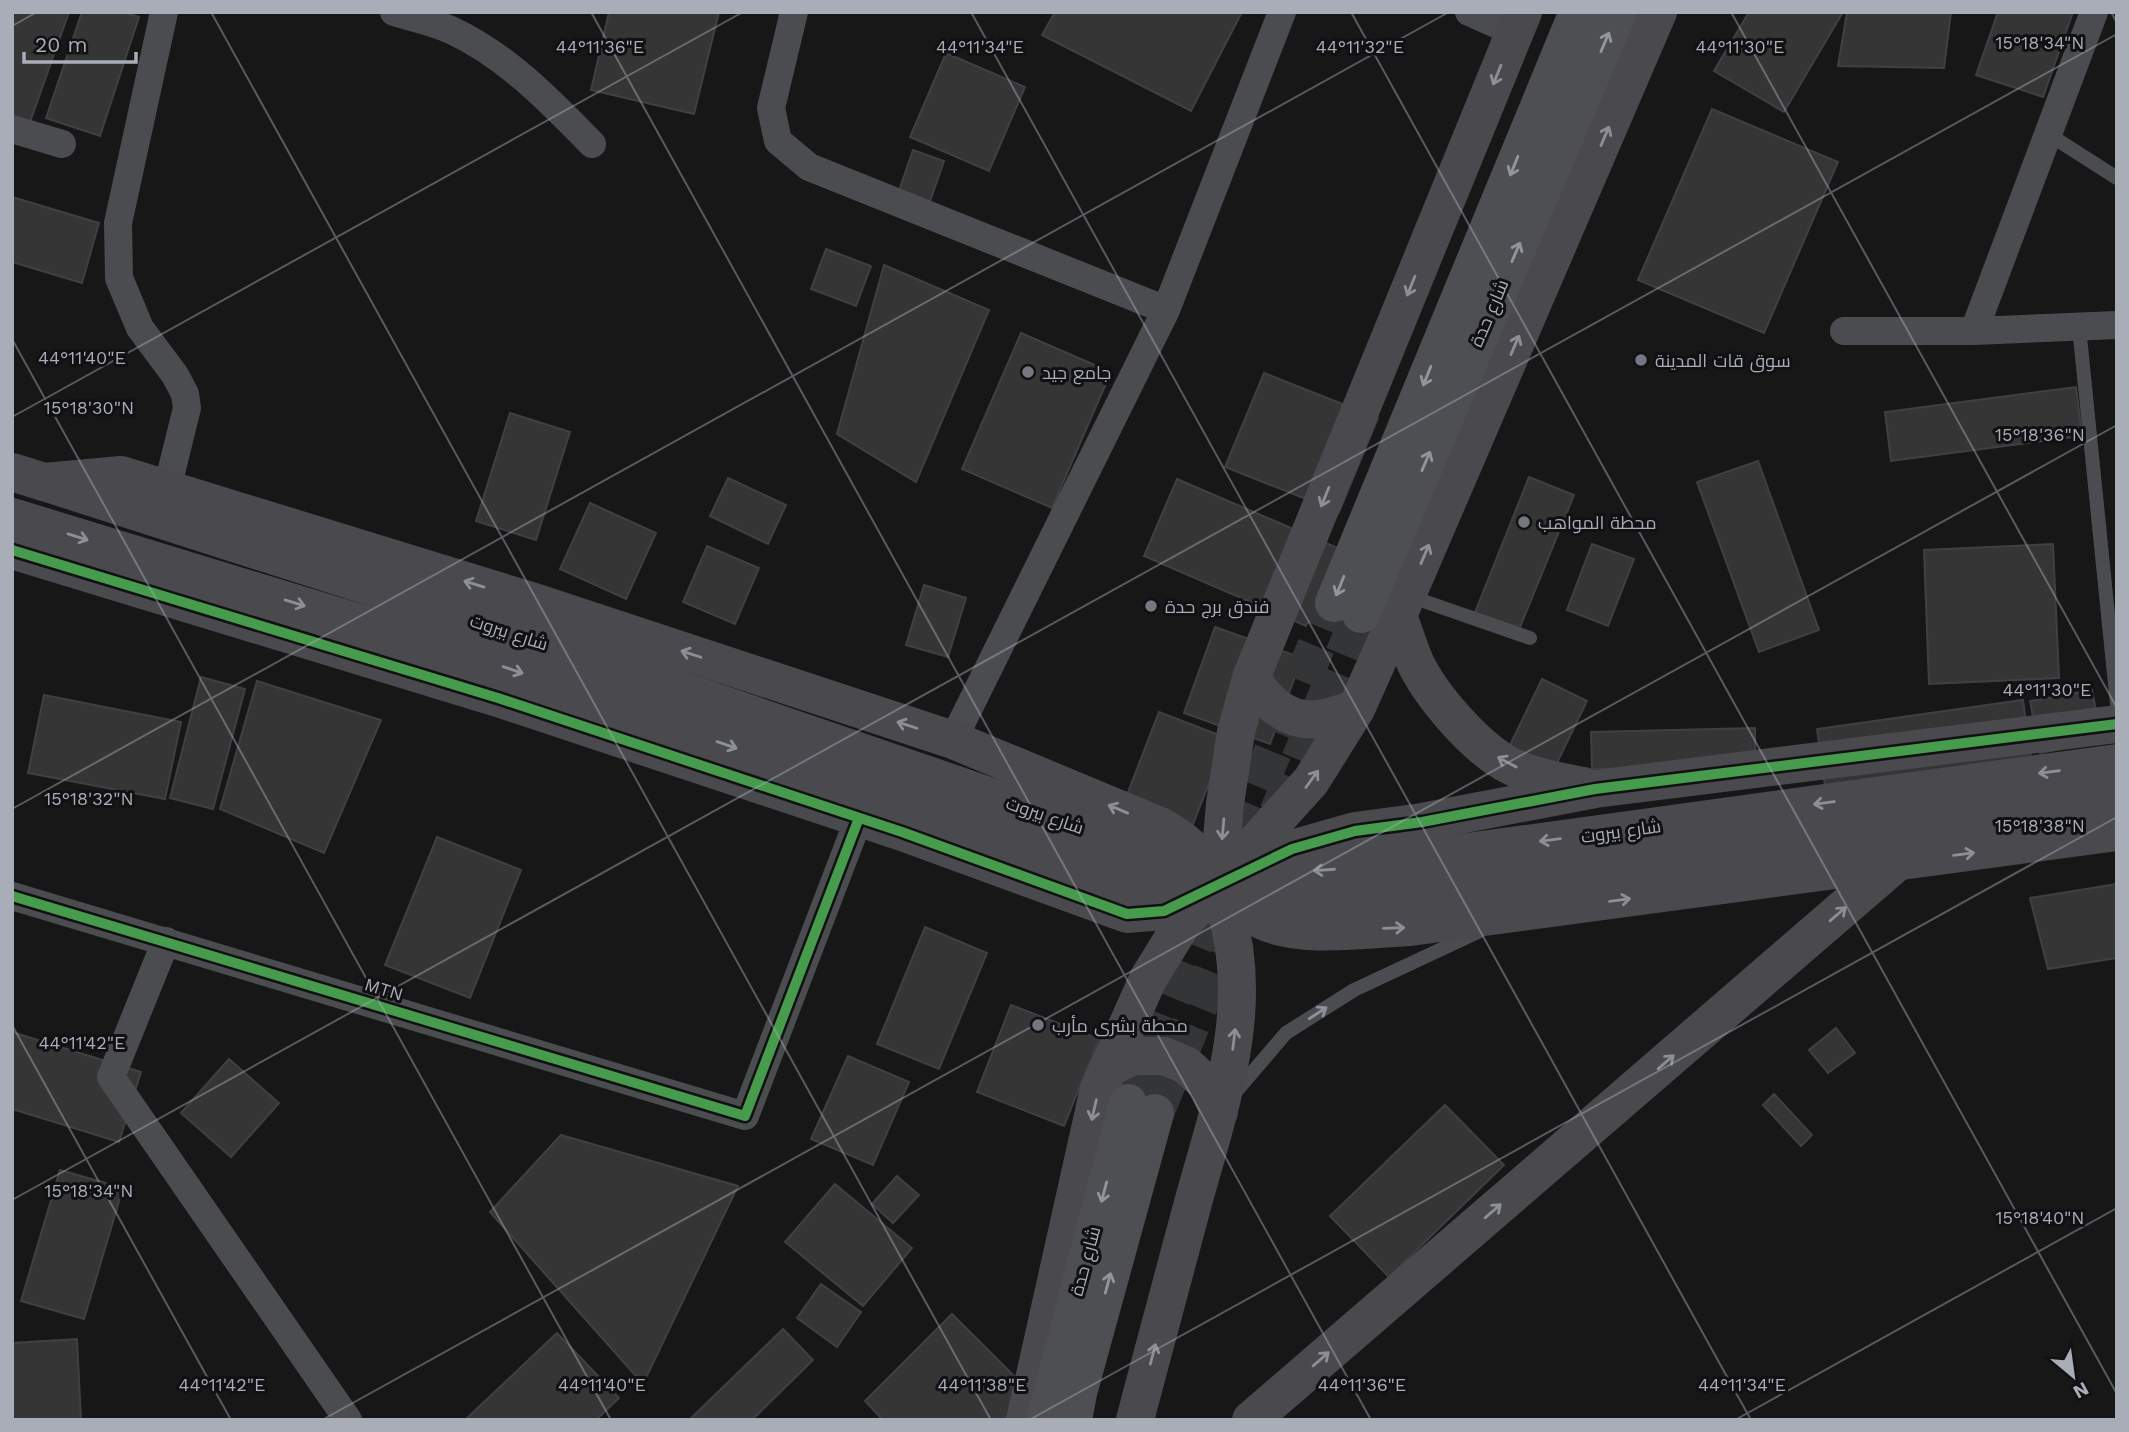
<svg xmlns="http://www.w3.org/2000/svg" width="2129" height="1432" viewBox="0 0 2129 1432" font-family="'Work Sans',Cairo,sans-serif">
<rect width="100%" height="100%" fill="#171717"/>
<path fill="#353536" stroke="#3f4043" stroke-width="2" d="M12,12h57l-39,110 -18,-6z
M82,12h41l16,5 -39,119 -54,-18z
M609,12h110l-25,102 -103,-24z
M1055,12h187l-51,99 -149,-76z
M1749,12h94l-59,100 -70,-41z
M1847,12h104l-7,56 -106,-2z
M1998,12h75l-30,85 -67,-22z
M946,53l79,34 -36,84 -79,-34z
M1712,109l126,53 -74,171 -126,-53z
M913,150l31,11 -21,60 -31,-10z
M12,197l87,26 -17,60 -70,-21z
M826,249l45,17 -15,40 -45,-17z
M884,265l105,45 -73,172 -79,-48z
M1021,333l90,39 -59,136 -90,-39z
M1264,373l114,45 -39,94 -114,-45z
M2076,387l6,49 -191,25 -6,-49z
M510,413l60,19 -34,108 -60,-19z
M1758,461l61,169 -60,22 -62,-170z
M1529,477l45,18 -56,137 -44,-17z
M728,478l58,27 -18,39 -58,-28z
M1177,479l163,70 -34,77 -162,-70z
M590,503l66,30 -30,66 -66,-30z
M1592,544l42,15 -26,67 -41,-16z
M2053,544l6,134 -130,6 -5,-134z
M707,546l52,22 -24,56 -52,-22z
M924,585l42,13 -18,59 -42,-12z
M1215,627l87,31 -32,86 -86,-31z
M201,677l44,12 -32,120 -43,-11z
M1542,679l45,22 -33,68 -45,-22z
M257,681l124,39 -57,133 -104,-44z
M2092,690l10,51 -62,12 -10,-52z
M44,695l137,27 -16,77 -137,-26z
M2023,700l8,58 -206,28 -8,-57z
M1159,712l68,26 -47,119 -67,-26z
M1755,728v37l-163,4 -1,-37z
M437,837l84,33 -51,128 -85,-33z
M2117,884v74l-69,11 -18,-71z
M925,927l62,26 -48,116 -62,-25z
M1011,1005l88,34 -35,87 -87,-34z
M1836,1028l19,25 -27,20 -19,-23z
M12,1032l129,40 -22,70 -107,-33z
M848,1056l61,26 -36,83 -62,-26z
M229,1059l50,44 -48,54 -50,-44z
M1774,1094l38,41 -11,11 -38,-41z
M1445,1105l59,60 -115,112 -59,-61z
M561,1135l177,51 -95,198 -153,-172z
M60,1170l63,18 -39,131 -63,-18z
M897,1176l22,19 -26,28 -21,-19z
M835,1184l77,64 -49,58 -78,-64z
M821,1284l40,28 -24,35 -40,-29z
M952,1314l106,106h-175l-18,-19z
M783,1329l30,31 -61,60h-63z
M557,1333l62,65 -23,22h-131z
M77,1339l4,81h-68l-1,-77z"/>
<g fill="none" stroke-linecap="round" stroke-linejoin="round">
<path stroke="#343537" stroke-width="38" stroke-dasharray="38 19" stroke-linecap="butt" d="M1278,813l83,-199
M1128,1103l206,-500
M1155,1113l80,-196"/>
<path stroke="#4b4c50" stroke-width="14" d="M2048,134l69,44
M2079,327l38,377
M1409,596l121,42
M1233,1095l53,-62 68,-43 124,-58"/>
<path stroke="#4b4c50" stroke-width="28" d="M164,12l-46,211 1,55 21,50 35,47 10,19 2,14 -20,81
M394,12c19,6 39,10 57,18 56,26 99,71 141,114
M794,12l-23,96 7,33 31,26 357,143
M1469,12l45,20
M12,129l50,15
M1844,331h130l143,-6
M1974,331l120,-319
M953,740l213,-430 116,-298
M12,896l733,220 114,-298
M166,941l-55,136 237,343"/>
<path stroke="#4a4a4e" stroke-width="38" d="M12,472l32,10 77,-7 413,127 419,138 207,86c38,20 54,45 66,86 31,101 -10,204 -36,302 -18,68 -37,137 -55,206
M12,550l486,148 404,134 225,82 37,-3 128,-62 63,-18 67,-9 173,-33 522,-65
M1398,616c6,15 11,32 17,46 16,34 58,82 90,101 23,13 52,18 78,23
M1251,678c15,23 36,45 67,41 12,-1 26,-7 38,-10
M1218,885l7,-81 11,-72 15,-54 272,-666
M1238,902c7,5 14,13 21,17 41,21 106,10 151,8l707,-95
M1110,1067l24,-11h30l22,9 22,20 11,27
M1025,1420l74,-331 49,-110 34,-55 129,-143 45,-72 51,-114 251,-583
M1251,1420l645,-557"/>
<path stroke="#4d4f52" stroke-width="38" d="M1334,603l244,-591
M1361,614l257,-602
M1045,1420l83,-317
M1073,1420l5,-27 77,-280"/>
<path stroke="#4a4a4e" stroke-width="38" d="M44,482l465,149 599,206 50,23 58,10 62,3 66,-4 773,-106
M12,517l488,149 587,203 67,27 57,9 75,3 60,-3 771,-104"/>
<defs>
<path id="cycleway" d="M12,550l486,148 404,134 225,82 37,-3 128,-62 63,-18 67,-9 173,-33 522,-65
M12,896l733,220 114,-298"/>
</defs>
<use href="#cycleway" stroke="#111113" stroke-width="15"/>
<use href="#cycleway" stroke="#469c4c" stroke-width="10"/>
</g>
<defs><path id="oneway-shaft" d="M-6 0H5M1.5-3L5.5 0L1.5 3" fill="none" stroke-width="1.6" stroke-linecap="round" stroke-linejoin="round" transform="scale(1.75)"/></defs>
<g stroke="#91969e">
<use href="#oneway-shaft" transform="translate(1605 42) rotate(-67)"/>
<use href="#oneway-shaft" transform="translate(1514 166) rotate(112)"/>
<use href="#oneway-shaft" transform="translate(1516 252) rotate(-67)"/>
<use href="#oneway-shaft" transform="translate(1427 376) rotate(112)"/>
<use href="#oneway-shaft" transform="translate(1426 461) rotate(-67)"/>
<use href="#oneway-shaft" transform="translate(1340 586) rotate(112)"/>
<use href="#oneway-shaft" transform="translate(1104 1192) rotate(105)"/>
<use href="#oneway-shaft" transform="translate(1108 1283) rotate(-75)"/>
</g>
<g stroke="#8c8f98">
<use href="#oneway-shaft" transform="translate(1497 75) rotate(112)"/>
<use href="#oneway-shaft" transform="translate(1605 136) rotate(-67)"/>
<use href="#oneway-shaft" transform="translate(1411 286) rotate(112)"/>
<use href="#oneway-shaft" transform="translate(1515 345) rotate(-67)"/>
<use href="#oneway-shaft" transform="translate(1325 497) rotate(112)"/>
<use href="#oneway-shaft" transform="translate(78 537) rotate(17)"/>
<use href="#oneway-shaft" transform="translate(1425 554) rotate(-67)"/>
<use href="#oneway-shaft" transform="translate(474 584) rotate(-163)"/>
<use href="#oneway-shaft" transform="translate(295 603) rotate(17)"/>
<use href="#oneway-shaft" transform="translate(691 654) rotate(-162)"/>
<use href="#oneway-shaft" transform="translate(513 670) rotate(19)"/>
<use href="#oneway-shaft" transform="translate(907 725) rotate(-162)"/>
<use href="#oneway-shaft" transform="translate(727 745) rotate(19)"/>
<use href="#oneway-shaft" transform="translate(1507 762) rotate(-152)"/>
<use href="#oneway-shaft" transform="translate(2049 772) rotate(172)"/>
<use href="#oneway-shaft" transform="translate(1312 779) rotate(-54)"/>
<use href="#oneway-shaft" transform="translate(1824 803) rotate(172)"/>
<use href="#oneway-shaft" transform="translate(1118 809) rotate(-157)"/>
<use href="#oneway-shaft" transform="translate(1223 829) rotate(95)"/>
<use href="#oneway-shaft" transform="translate(1550 840) rotate(172)"/>
<use href="#oneway-shaft" transform="translate(1964 854) rotate(-8)"/>
<use href="#oneway-shaft" transform="translate(1324 870) rotate(176)"/>
<use href="#oneway-shaft" transform="translate(1620 900) rotate(-8)"/>
<use href="#oneway-shaft" transform="translate(1838 914) rotate(-41)"/>
<use href="#oneway-shaft" transform="translate(1394 928) rotate(-2)"/>
<use href="#oneway-shaft" transform="translate(1234 1039) rotate(-83)"/>
<use href="#oneway-shaft" transform="translate(1666 1062) rotate(-41)"/>
<use href="#oneway-shaft" transform="translate(1094 1110) rotate(103)"/>
<use href="#oneway-shaft" transform="translate(1493 1211) rotate(-41)"/>
<use href="#oneway-shaft" transform="translate(1153 1354) rotate(-75)"/>
<use href="#oneway-shaft" transform="translate(1321 1359) rotate(-41)"/>
</g>
<use stroke="#8c9099" href="#oneway-shaft" transform="translate(1318 1013) rotate(-33)"/>
<path fill="none" stroke="#a8adb8" stroke-width="2" stroke-opacity="0.45" d="M211,12l780,1408M591,12l780,1408M971,12l780,1408M1351,12l766,1382M1731,12l386,696M2111,12l6,11M12,26l25,-14M12,339l599,1081M12,417l731,-405M12,809l1437,-797M12,1025l219,395M12,1200l2105,-1166M322,1420l1795,-995M1029,1420l1088,-603M1735,1420l382,-212"/>
<g fill="#757880" stroke="#111113" stroke-width="2.5">
<circle cx="1641" cy="360" r="7"/>
<circle cx="1028" cy="372" r="7"/>
<circle cx="1524" cy="522" r="7"/>
<circle cx="1151" cy="606" r="7"/>
<circle cx="1038" cy="1025" r="7"/>
</g>
<g text-anchor="middle" dominant-baseline="central" stroke-width="6" stroke-linejoin="round" paint-order="stroke">
<g font-size="18" fill="#a8adb8" stroke="#111113">
<text transform="translate(1489 313) rotate(-67)">شارع حدة</text>
<text transform="translate(509 632) rotate(18)">شارع بيروت</text>
<text transform="translate(1045 815) rotate(19)">شارع بيروت</text>
<text transform="translate(1621 831) rotate(-8)">شارع بيروت</text>
<text transform="translate(384 989) rotate(17)">MTN</text>
<text transform="translate(1085 1261) rotate(-75)">شارع حدة</text>
</g>
<g font-size="18" fill="#a8adb8" stroke="#111113" text-anchor="start">
<text x="1655" y="360">سوق قات المدينة</text>
<text x="1042" y="372">جامع جيد</text>
<text x="1538" y="522">محطة المواهب</text>
<text x="1165" y="606">فندق برج حدة</text>
<text x="1052" y="1025">محطة بشرى مأرب</text>
</g>
</g>
<g font-size="18" text-anchor="middle" fill="#a8adb8" stroke="#111113" stroke-width="6" stroke-linejoin="round" paint-order="stroke">
<text x="2040" y="49">15°18'34"N</text>
<text x="600" y="53">44°11'36"E</text>
<text x="980" y="53">44°11'34"E</text>
<text x="1360" y="53">44°11'32"E</text>
<text x="1740" y="53">44°11'30"E</text>
<text x="82" y="364">44°11'40"E</text>
<text x="89" y="414">15°18'30"N</text>
<text x="2040" y="441">15°18'36"N</text>
<text x="2047" y="696">44°11'30"E</text>
<text x="89" y="805">15°18'32"N</text>
<text x="2040" y="832">15°18'38"N</text>
<text x="82" y="1049">44°11'42"E</text>
<text x="89" y="1197">15°18'34"N</text>
<text x="2040" y="1224">15°18'40"N</text>
<text x="222" y="1391">44°11'42"E</text>
<text x="602" y="1391">44°11'40"E</text>
<text x="982" y="1391">44°11'38"E</text>
<text x="1362" y="1391">44°11'36"E</text>
<text x="1742" y="1391">44°11'34"E</text>
</g>
<rect width="2129" height="1432" fill="none" stroke="#a8adb8" stroke-width="28"/>
<g transform="translate(2073 1376) rotate(151)" stroke="#111113" stroke-width="5" paint-order="stroke">
<path d="M0-5L12 26L0 18L-12 26Z" fill="#a8adb8"/>
<text y="-10" font-size="19" font-weight="bold" text-anchor="middle" fill="#a8adb8">N</text>
</g>
<path d="M24 52v10h112v-10" fill="none" stroke="#a8adb8" stroke-width="3.5"/>
<text x="35" y="52" font-size="21" fill="#a8adb8" stroke="#111113" stroke-width="5" paint-order="stroke">20 m</text>
</svg>
